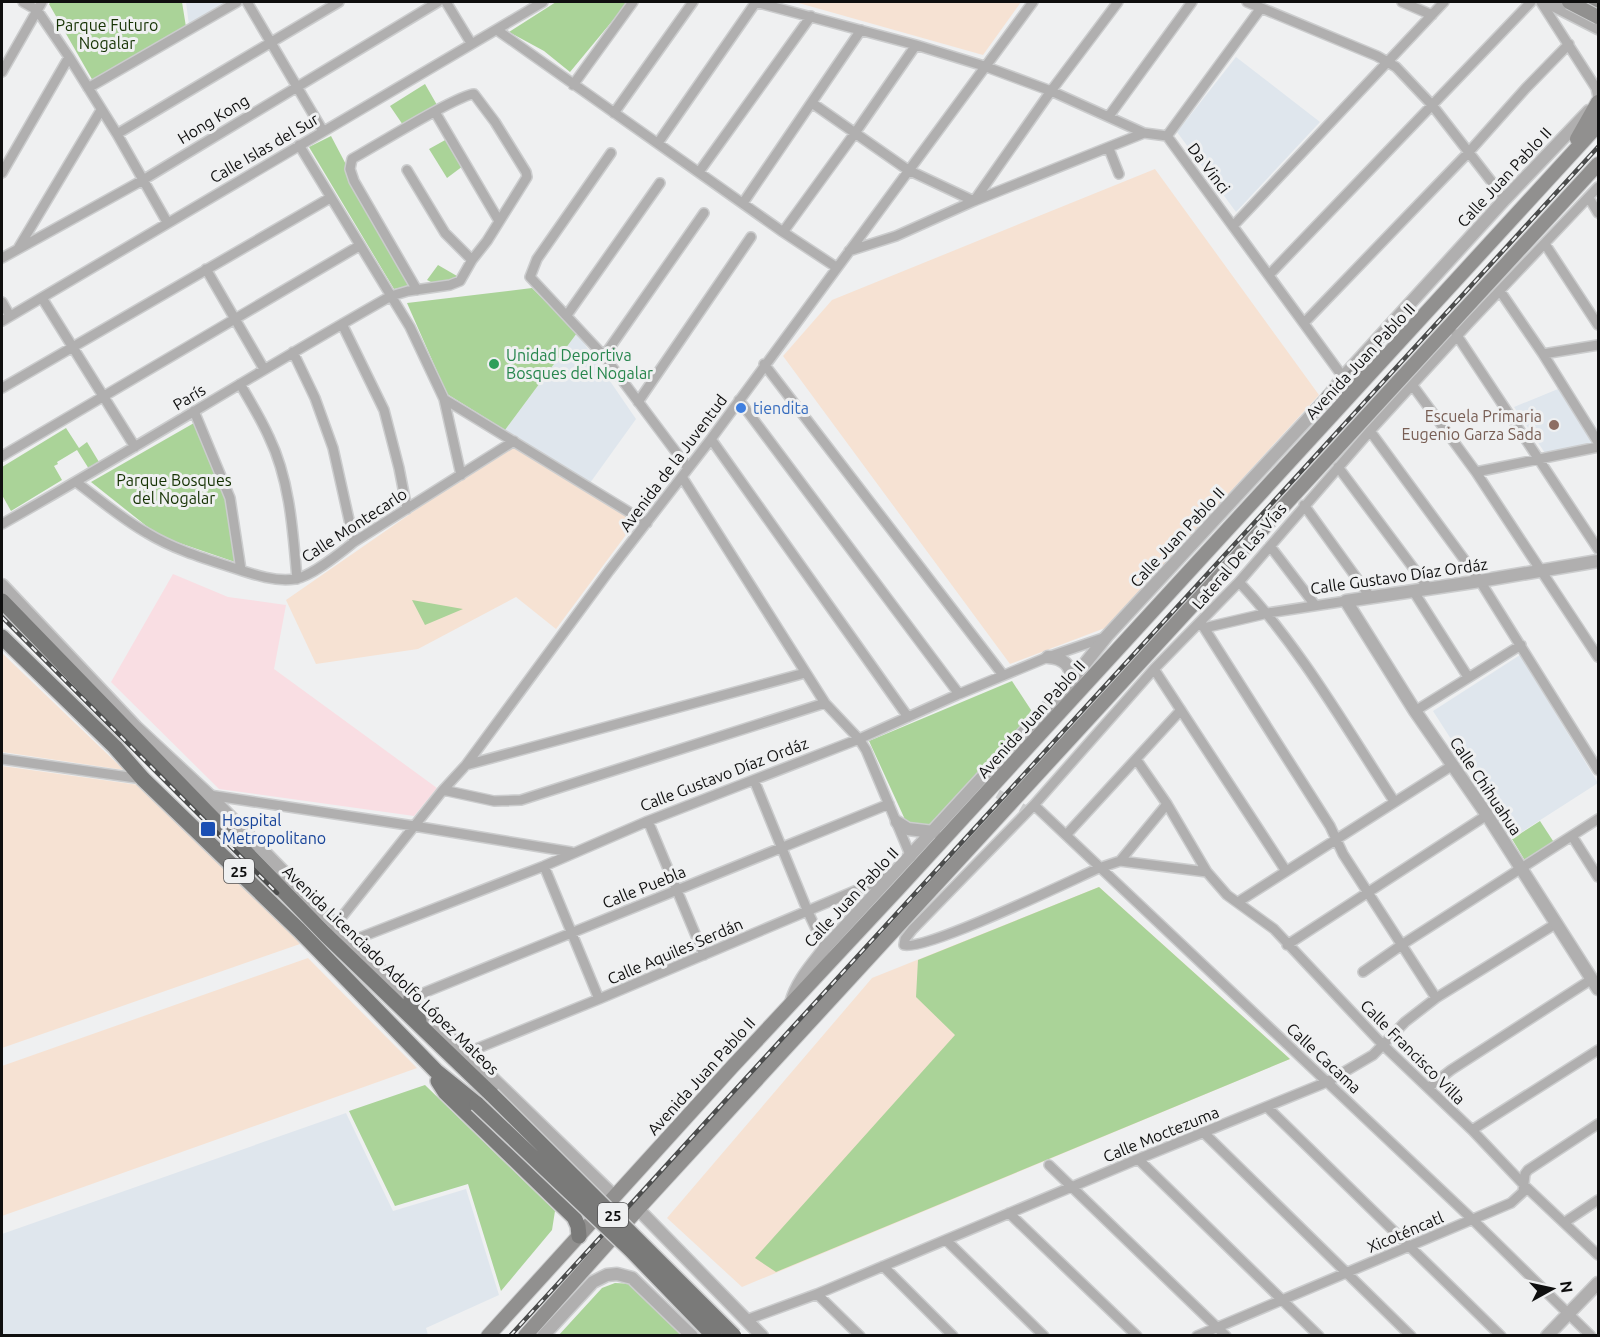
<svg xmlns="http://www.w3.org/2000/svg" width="1600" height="1337" viewBox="0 0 1600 1337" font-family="Ubuntu,sans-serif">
<rect width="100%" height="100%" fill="#eff0f1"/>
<path fill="#dfe6ed" d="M186,2h41l-38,23z
M1236,57l84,65 -84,90 -59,-80z
M577,333l59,86 -46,64 -85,-53z
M1558,389l36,55 -49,9 -31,-46z
M1520,655l78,128 -84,54 -81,-126z
M346,1113l47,98 73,-22 33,106 -73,33 2,7h-426v-101z"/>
<path fill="#f6e2d3" d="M795,2h226l-38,53z
M1155,169l164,226 -214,233 -95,36 -227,-308 49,-56z
M511,444l126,76 -81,109 -40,-32 -98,52 -102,15 -30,-64z
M2,653l122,117 -122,-18z
M2,766l137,19 149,144 12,15 -298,104z
M1099,887l191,172 -548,228 -75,-69 205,-240z
M308,958l109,110 -415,148v-150z"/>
<path fill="#f9dee3" d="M173,574l55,23 58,8 -12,64 163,119 -23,28 -195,-27 -108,-107z"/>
<path fill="#aad398" d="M51,2h131l4,25 -93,54 -44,-77z
M556,2h72l-58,70 -26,-21 -35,-19z
M425,84l12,21 -34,20 -13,-19z
M331,136l79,150 -16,3 -85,-142z
M447,139l16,27 -16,12 -18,-29z
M438,265l19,11 -3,6 -19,2 -8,-4z
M532,288l45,45 -72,97 -58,-36 -40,-91z
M194,423l30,64 14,76 -79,-27 -68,-54z
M66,428l13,20 8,-6 12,20 -10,7 -12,-19 -20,12 1,2 -4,2 8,14 -51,31 -9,-16v-28z
M412,600l51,9 -38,16z
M1012,681l21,32 -105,115 -20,-2 -39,-85z
M1540,821l15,23 -26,17 -5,-2 -12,-20z
M1099,887l191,172 -514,213 -21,-14 200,-223 -39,-38 2,-37z
M425,1085l130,126 -3,19 -51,61 -33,-107 -73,22 -46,-95z
M615,1283l20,1 46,49 -2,3h-121l44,-48z"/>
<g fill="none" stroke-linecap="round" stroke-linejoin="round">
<path stroke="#cdcecf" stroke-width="9" stroke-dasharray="9 4.5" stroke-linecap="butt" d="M986,787l38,22"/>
<defs>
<path id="minor" d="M23,2l14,8 32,47 48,77 50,88
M247,2l76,129
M446,2l25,41
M755,2l161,43 68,21 67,25 93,42 23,3 176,241
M1247,2l130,54 19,11 36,38 73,94
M1402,2l30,13
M1541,2l55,86 2,9
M497,30l286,202 53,35
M2,72l40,-70
M573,85l60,-83
M88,88l149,-86
M812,103l96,67 66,31
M435,112l64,109
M614,113l79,-111
M1109,116l83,-114
M117,134l222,-132
M1167,136l94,-128
M658,143l98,-141
M299,145l111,182 34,72 17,76
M1109,149l10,25
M611,153l-74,106 -7,18 74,79 84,112
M407,170l38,63 27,27
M699,172l112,-156
M2,173l67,-116
M1589,198l9,15
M974,201l77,-110 67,-89
M743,203l118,-173
M1234,225l210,-223
M783,232l72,-99 61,-88
M1545,244l53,81
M19,247l82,-137
M849,251l47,-15 78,-35 170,-68
M2,258l141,-78 295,-178
M206,269l58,100
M1269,275l262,-273
M1500,291l43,63 55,88
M42,298l93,149
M2,302l8,14
M567,315l93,-132
M2,321l541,-319
M1304,323l164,-170 58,-65 43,-44
M342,324l42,86 15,58 8,41
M1456,334l142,215
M293,352l22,46 18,50 21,94
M1543,354l55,-9
M604,356l100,-143
M764,364l239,311
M240,384c10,17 21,35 29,53 21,43 24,95 28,142
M1413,386l63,86 122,185
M2,388l328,-190
M444,399l203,124
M739,400l220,294
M638,402l113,-165
M194,411l36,87 11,72
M1370,431l110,150 118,189
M711,439l197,278
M2,456l357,-210
M1338,467l91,122
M1476,472l122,-25
M682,477l143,226 34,36 7,11 45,107
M76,482c23,17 46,37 71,51 28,17 59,26 90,36 18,6 39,13 58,10 17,-3 45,-26 59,-37l160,-101
M1304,505l67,93
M2,524c131,-74 258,-154 389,-228l17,-5 42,-6 10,-4 12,-21 15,-19 40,-64 -1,-5 -31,-50 -21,-28c-15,0 -102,54 -122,65l-2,10 4,12 63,109
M1270,546l45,59
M1239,582c61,65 106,144 155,219
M1414,592l54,85
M1201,623l129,203 13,28 93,144
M1204,628l64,-15 78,-12
M1154,669l132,202
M1415,711l106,-66
M2,759l141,20
M1136,759l31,45 40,68 20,23 47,34 108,115 90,86 52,55 74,70
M466,765l339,-92
M754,780l54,132 17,36
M443,790l51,11 27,-1 304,-97
M209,795l205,31 157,26
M1167,804l-47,57 -21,7c-29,13 -173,83 -195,77l1,-6 7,-9 122,-125 120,-136 85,-87 131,-151 99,-108 129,-136
M1034,805l438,414 119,117
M648,821l56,134
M1067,834l114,-124
M1572,836l26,41
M1120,861l87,11
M544,866l55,133
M1238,902l215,-137
M333,928l110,-138 23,-25 143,-194 102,-132 322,-437
M345,939l6,2 193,-75 104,-45 211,-82 100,-45 89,-37 58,-20
M1287,945l200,-130
M1363,972l40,-28 195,-125
M411,998l478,-194
M466,1053l133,-54 291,-123
M1428,1088l23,-18 141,-91
M1267,1107l234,229
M1472,1130l126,-80
M1203,1132l208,204
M1138,1159l181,177
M1049,1165l177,171
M1009,1213l128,123
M1565,1222l33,-22
M946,1240l98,96
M883,1266l70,70
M817,1294l43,42
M746,1320l71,-26 321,-135 189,-77 46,-27 32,-33 31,-24 121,-75
M1197,1336l314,-133 12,-11 2,-18 3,-4 70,-46"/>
<path id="tertiary" d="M1547,2l51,26
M1598,561l-118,20 -134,20 69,110 72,104 111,174
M2,585l134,142 73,68 142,146 263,255
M1048,657c15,1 24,8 23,24
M897,822l11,7 26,3
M791,1003c6,-22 21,-38 34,-55l246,-267 36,-45 221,-239 15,-20 162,-178 84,-88
M638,1209l124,127
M543,1336l50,-54 14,-7 10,-1 15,4 60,58
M1547,1336l51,-53"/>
<path id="secondary" d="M1589,2l9,4
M1577,139l21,-37
M1328,397l50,-41
M488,1336l244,-269 166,-178 700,-764
M525,1336l113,-127 960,-1045"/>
<path id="primary" d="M2,601l324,334 166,160
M2,637l113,110 28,32 156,151 137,141 41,33
M411,998l8,23
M438,1081l7,11 129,125 4,9 1,10"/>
</defs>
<use href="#minor" stroke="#cbcccd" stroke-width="12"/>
<use href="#tertiary" stroke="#cbcccd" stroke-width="15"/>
<use href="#secondary" stroke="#cbcccd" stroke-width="16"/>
<use href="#primary" stroke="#cbcccd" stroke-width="18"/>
<use href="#minor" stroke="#b0afaf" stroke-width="9"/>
<use href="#tertiary" stroke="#b0afaf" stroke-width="12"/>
<use href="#secondary" stroke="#91908f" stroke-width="14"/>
<use href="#primary" stroke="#7a7a79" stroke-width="15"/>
<defs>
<path id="rail" d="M2,617l275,276
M510,1336l1088,-1189"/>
</defs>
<use href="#rail" stroke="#4b4c4c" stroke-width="4.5"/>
<use href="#rail" stroke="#eff0f1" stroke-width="2" stroke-dasharray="7" stroke-linecap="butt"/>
<defs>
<path id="secondary-bridge" d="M1569,2l29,15"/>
<path id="primary-bridge" d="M492,1095l242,241
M477,1104l154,146 83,86"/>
</defs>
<use href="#secondary-bridge" stroke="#cbcccd" stroke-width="16" stroke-linecap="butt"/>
<use href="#primary-bridge" stroke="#cbcccd" stroke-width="18" stroke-linecap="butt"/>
<use href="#secondary-bridge" stroke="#91908f" stroke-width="14"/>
<use href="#primary-bridge" stroke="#7a7a79" stroke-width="15"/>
</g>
<circle fill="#2e9e5b" stroke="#eff0f1" stroke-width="2" cx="494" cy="364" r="6"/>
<circle fill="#3f7fe0" stroke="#eff0f1" stroke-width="2" cx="741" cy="408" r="6"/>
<circle fill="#8d6e63" stroke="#eff0f1" stroke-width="2" cx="1554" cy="425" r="6"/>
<rect fill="#1a4fb4" stroke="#eff0f1" stroke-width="2" x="200" y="821" width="16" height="16" rx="3"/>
<g text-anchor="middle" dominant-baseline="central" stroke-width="6" stroke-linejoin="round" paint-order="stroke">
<g fill="#eff0f1" stroke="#525253" stroke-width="1.5">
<rect x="224" y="859" width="30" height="24" rx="4.5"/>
<rect x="598" y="1203" width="30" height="24" rx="4.5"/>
</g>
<g font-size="15" font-weight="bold" fill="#0f0f0f">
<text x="239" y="871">25</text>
<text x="613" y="1215">25</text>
</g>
<g font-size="16" fill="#153203" stroke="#eff0f1">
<text x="107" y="25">Parque Futuro<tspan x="107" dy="18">Nogalar</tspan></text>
<text x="174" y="480">Parque Bosques<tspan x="174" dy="18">del Nogalar</tspan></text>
</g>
<g font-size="16" fill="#0f0f0f" stroke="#eff0f1">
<text transform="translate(213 119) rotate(-31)">Hong Kong</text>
<text transform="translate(264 148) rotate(-30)">Calle Islas del Sur</text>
<text transform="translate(1209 168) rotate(53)">Da Vinci</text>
<text transform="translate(1504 177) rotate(-47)">Calle Juan Pablo II</text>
<text transform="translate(1360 361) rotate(-47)">Avenida Juan Pablo II</text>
<text transform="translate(189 397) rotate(-31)">París</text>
<text transform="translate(673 463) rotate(-53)">Avenida de la Juventud</text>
<text transform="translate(354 525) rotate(-33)">Calle Montecarlo</text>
<text transform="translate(1177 537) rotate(-47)">Calle Juan Pablo II</text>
<text transform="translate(1239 556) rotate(-49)">Lateral De Las Vías</text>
<text transform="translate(1399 576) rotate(-8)">Calle Gustavo Díaz Ordáz</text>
<text transform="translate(1031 719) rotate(-48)">Avenida Juan Pablo II</text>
<text transform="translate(724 774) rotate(-21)">Calle Gustavo Díaz Ordáz</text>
<text transform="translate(1486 786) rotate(56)">Calle Chihuahua</text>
<text transform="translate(644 887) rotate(-22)">Calle Puebla</text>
<text transform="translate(851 897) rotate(-47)">Calle Juan Pablo II</text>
<text transform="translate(675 951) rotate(-23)">Calle Aquiles Serdán</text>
<text transform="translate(391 970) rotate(44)">Avenida Licenciado Adolfo López Mateos</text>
<text transform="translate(1413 1052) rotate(45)">Calle Francisco Villa</text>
<text transform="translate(1324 1058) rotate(43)">Calle Cacama</text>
<text transform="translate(701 1076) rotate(-48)">Avenida Juan Pablo II</text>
<text transform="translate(1161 1134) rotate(-22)">Calle Moctezuma</text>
<text transform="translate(1405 1232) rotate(-23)">Xicoténcatl</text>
</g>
<g font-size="16" fill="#27864d" stroke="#eff0f1" text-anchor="start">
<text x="506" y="355">Unidad Deportiva<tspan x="506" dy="18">Bosques del Nogalar</tspan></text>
</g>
<g font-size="16" fill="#366cbe" stroke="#eff0f1" text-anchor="start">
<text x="753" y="408">tiendita</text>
</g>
<g font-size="16" fill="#785e54" stroke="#eff0f1" text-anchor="end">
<text x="1542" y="416">Escuela Primaria<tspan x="1542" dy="18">Eugenio Garza Sada</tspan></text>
</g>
<g font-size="16" fill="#164399" stroke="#eff0f1" text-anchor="start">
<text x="222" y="820">Hospital<tspan x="222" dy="18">Metropolitano</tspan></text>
</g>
</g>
<rect width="1600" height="1337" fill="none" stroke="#0f0f0f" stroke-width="6"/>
<g transform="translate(1552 1289) rotate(82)" stroke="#eff0f1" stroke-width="4.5" paint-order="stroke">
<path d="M0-4.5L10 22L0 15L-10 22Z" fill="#0f0f0f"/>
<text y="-9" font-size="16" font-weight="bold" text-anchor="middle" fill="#0f0f0f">N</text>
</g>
</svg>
